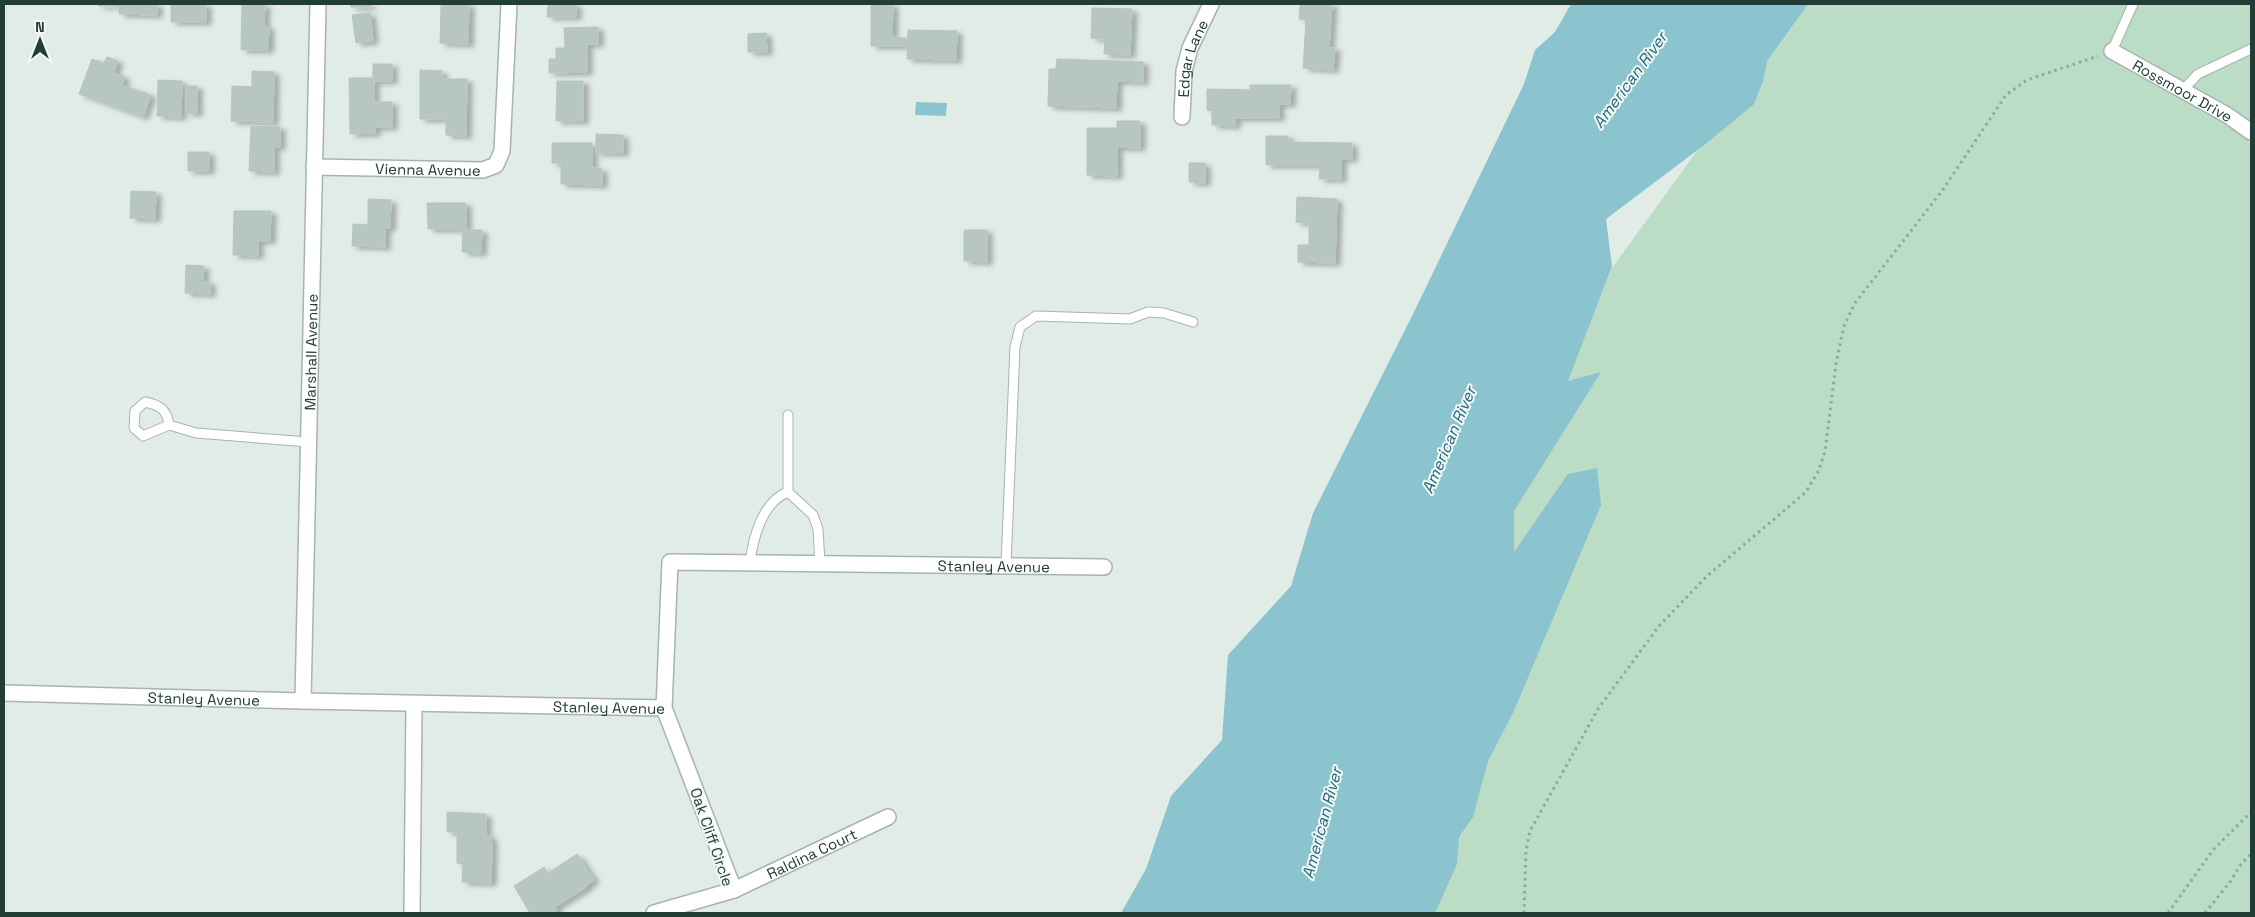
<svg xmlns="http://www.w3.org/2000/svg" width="2255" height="917" viewBox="0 0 2255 917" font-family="'Space Grotesk',sans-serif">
<defs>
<filter id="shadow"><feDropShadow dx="5.5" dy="3" stdDeviation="2.5" flood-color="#0004"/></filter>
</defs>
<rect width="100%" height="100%" fill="#e2ece7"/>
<path fill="#bbdcc5" d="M1804,4h447v909h-853l58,-297 124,-304z"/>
<path fill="#8bc3cf" d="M1571,4h237l-41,57 -4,20 -9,23 -51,42 -97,73 6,47 -44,115 33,-9 -87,139v41l54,-78 29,-6 4,37 -88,208 -25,48 -15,56 -14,20 -2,27 -22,49h-314l25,-44 25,-73 51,-56 6,-85 63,-69 22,-73 102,-203 109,-226 11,-34 20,-18z
M916,102l31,1 -1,13 -31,-1z"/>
<path fill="#b7c6c1" stroke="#b4c5bf" filter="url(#shadow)" d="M98,4h59v11l-38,-1v-8h-21z
M171,4h35v18h-35z
M242,4h23l-1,22 5,1 -1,23h-27z
M351,4h19v3h-19z
M441,4h28l-1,40 -28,-1z
M548,4h28v13h-29z
M871,4h22l-1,33 14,1v8h-35z
M1300,4h32l-3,44h6l-2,22 -30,-2 3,-48 -7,-1z
M1092,8l40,1 -2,46 -26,-1 1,-15 -14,-1z
M370,13l3,28 -17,2 -4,-28z
M598,27v17h-11v28l-38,1v-14h7v-11h9l-1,-20z
M908,30l49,1 -1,29 -49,-1z
M766,33l1,19h-19v-18z
M107,57l11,4 -4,12 11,4 -3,8 29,10 -8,22 -64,-23 13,-35 12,4z
M1057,59l86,3v20l-26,-1 -1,27 -68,-2 1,-37h7z
M373,64h19v17h-18v21h18v25h-17v6l-25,1 -1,-56h24z
M420,70l22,1v8h25l-1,57 -20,-1v-16h-26z
M252,71l22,1 -1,50 -42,-1 1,-35 20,1z
M158,80l24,1 -1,36 -24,-1z
M557,81h26v40h-27z
M1250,85h41l-1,19h-11v14h-44v8l-23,-1v-14l-5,-1v-21l43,1z
M186,86h11v27h-11z
M1117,121h23v27l-23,-1v29l-30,-1v-47h30z
M251,126l29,1v20h-6v25l-25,-1z
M596,134l27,1v18h-27z
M1266,136h22v6l64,1v16h-11v20h-22l1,-14h-54z
M552,143h40v25l10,1v16l-41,-1v-21h-9z
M188,152h21v19h-21z
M1189,163h16v20l-16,-1z
M131,191l25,1 -1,27 -25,-1z
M1297,197l40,2 -2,64 -37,-1v-17h11v-22l-13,-1z
M368,199l23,1 -1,28h-5v19l-33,-1 1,-22 15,1z
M427,203h39v26h-38z
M234,211h37l-1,30h-12v15l-25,-1z
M463,230h19l-1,23 -19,-1z
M964,230h23v32l-23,-1z
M186,265l18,1 -1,16h7v12l-25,-1z
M447,812l39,2v21l5,1 1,13 -1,34 -29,-1 1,-18 -6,-1v-31h-10z
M577,854l17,26 -8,6 1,1 -32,20 2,3 -5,3h-22l-16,-27 30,-19 5,10 4,-2 -2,-4z"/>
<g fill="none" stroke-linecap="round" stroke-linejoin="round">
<defs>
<path id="service" d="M2112,51l21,-47
M2183,90l15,-16 53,-25
M788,415v77
M169,425l-26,11 -9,-8 1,-17 10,-9c15,3 22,8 24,23l27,8 112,9
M750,563c3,-25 12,-61 38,-71l25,23 5,14 2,35
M1006,566l9,-219 5,-20 16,-11 94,3 18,-7 16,1 29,9"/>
<g id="minor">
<path id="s1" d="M2112,51l115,64 24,17"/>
<path id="s2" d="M1182,117l2,-46 6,-23 21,-44"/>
<path id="s3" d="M314,167l169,3 13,-5 6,-14 7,-147"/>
<path id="s4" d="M303,701l361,7"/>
<path id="s5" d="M734,890l-70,-182 6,-146 434,5"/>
<path d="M412,913l2,-209"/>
<path id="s6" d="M654,913l80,-23 154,-73"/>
</g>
<g id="tertiary">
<path id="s7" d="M4,693l299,8 15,-697"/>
</g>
</defs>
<use href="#service" stroke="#a5b4ae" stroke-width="11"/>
<use href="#minor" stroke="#a5b4ae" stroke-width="18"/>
<use href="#tertiary" stroke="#a5b4ae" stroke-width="18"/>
<path stroke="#83aea2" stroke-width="3" stroke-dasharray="2.5 4" stroke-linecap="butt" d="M1524,913l2,-62 4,-20 68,-122 61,-83 48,-50 99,-84 13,-22 6,-19 11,-87 8,-38 11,-23 87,-112 64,-96 21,-15 71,-24
M2168,913l45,-63 38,-38
M2205,913l25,-31 11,-18 10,-10"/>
<use href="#service" stroke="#fff" stroke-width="9"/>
<use href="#minor" stroke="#fff" stroke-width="15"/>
<use href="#tertiary" stroke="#fff" stroke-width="15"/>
</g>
<g text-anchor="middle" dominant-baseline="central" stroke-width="4" stroke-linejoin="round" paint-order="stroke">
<g font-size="15" fill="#223c36" stroke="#f2f8f5">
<text stroke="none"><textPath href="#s2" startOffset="60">Edgar Lane</textPath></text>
<text stroke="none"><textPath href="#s1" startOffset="81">Rossmoor Drive</textPath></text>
<text stroke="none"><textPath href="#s3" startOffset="114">Vienna Avenue</textPath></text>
<text stroke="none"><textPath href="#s7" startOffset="648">Marshall Avenue</textPath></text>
<text stroke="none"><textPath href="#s5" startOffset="665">Stanley Avenue</textPath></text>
<text stroke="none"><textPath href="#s7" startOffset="200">Stanley Avenue</textPath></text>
<text stroke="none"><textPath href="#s4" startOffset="306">Stanley Avenue</textPath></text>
<text transform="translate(712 837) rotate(71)">Oak Cliff Circle</text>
<text stroke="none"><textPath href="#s6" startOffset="169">Raldina Court</textPath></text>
</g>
<g font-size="16" font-style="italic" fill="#1e6577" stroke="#f2f8f5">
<text transform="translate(1630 80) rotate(-54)">American River</text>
<text transform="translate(1449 440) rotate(-67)">American River</text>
<text transform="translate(1322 823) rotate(-75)">American River</text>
</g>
</g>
<rect width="2255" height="917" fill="none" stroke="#223c36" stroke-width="10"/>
<g transform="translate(40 40)" stroke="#f2f8f5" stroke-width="4" paint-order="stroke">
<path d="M0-4L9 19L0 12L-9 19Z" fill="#223c36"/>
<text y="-8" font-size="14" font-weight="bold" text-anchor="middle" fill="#223c36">N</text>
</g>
</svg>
